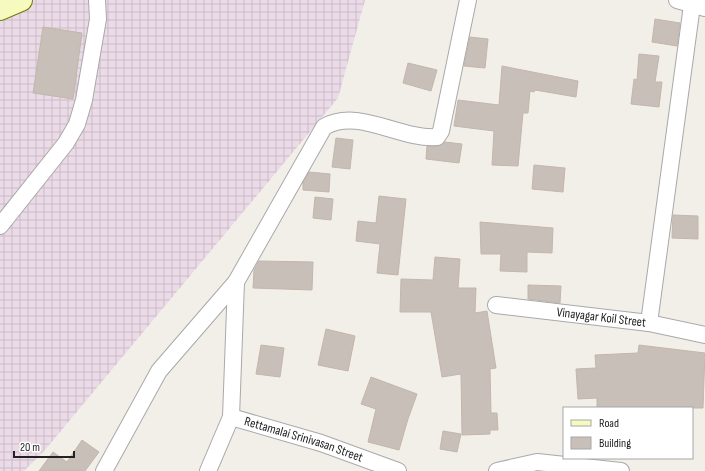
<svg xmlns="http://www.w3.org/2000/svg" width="705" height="471" viewBox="0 0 705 471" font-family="'Sofia Sans Condensed',sans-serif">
<defs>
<pattern id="industrial-grid" width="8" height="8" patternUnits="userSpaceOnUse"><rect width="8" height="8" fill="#ebdbe8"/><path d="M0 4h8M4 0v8" fill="none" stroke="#c9bcc7"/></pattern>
</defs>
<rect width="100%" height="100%" fill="#f2efe9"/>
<path fill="url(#industrial-grid)" d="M30,0h335l-27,98 -293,352 -21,21h-24v-462z"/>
<path fill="#c7bfb8" stroke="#c4b6ab" d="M655,19l25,4 -3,23 -25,-4z
M43,27l39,6 -9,66 -40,-6z
M470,37l18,2 -3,29 -21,-2z
M639,54l20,2 -4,26h7l-3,25 -28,-3 3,-25 3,1z
M408,63l29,7 -6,21 -28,-8z
M502,66l76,15 -2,16 -41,-7 -1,2 -4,-1 -2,22h-5l-5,53 -26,-1 2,-34 -40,-5 4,-26 41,5z
M336,138l17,2 -3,29 -18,-2z
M445,142l17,2 -3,19 -33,-4 1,-13h10z
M534,165l31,3 -2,24 -31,-3z
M309,172l21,2 -1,18 -26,-2v-8z
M379,196l27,3 -8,76 -21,-2 3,-29 -24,-3 2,-20 18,2z
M315,197l18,2 -2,21 -18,-2z
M673,215l25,1v23l-26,-1z
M480,222l73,6 -1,25 -25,-1v20l-27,-1 1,-17h-20z
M435,257l25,2 -2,29h18l-1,25 12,-2 9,57 -6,1 1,44h6l1,17h-8v4l-28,1 -1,-61 -19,3 -11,-65h-31l1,-33 32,1z
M259,261l54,1 -1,28 -59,-2 1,-18z
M528,285l33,1 -1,17 -32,-4z
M326,329l29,7 -7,35 -30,-6z
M261,345l23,3 -4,29 -24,-3z
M639,345l66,8 -2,55h-106v-10l-19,1 -2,-30 20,-1 -1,-13 43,-2z
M371,377l46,17 -9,25 -9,31 -31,-8 8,-33 -15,-5z
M443,431l18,3 -4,18 -17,-3z
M82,440l17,12 -14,19h-46l14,-19 14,10z"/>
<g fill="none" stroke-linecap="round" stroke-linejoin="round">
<defs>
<g id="street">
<path d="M677,0l28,8"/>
<path d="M0,226l66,-83 11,-19 7,-24 14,-81 -1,-19"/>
<path id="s1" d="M496,305l153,18 56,12"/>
<path d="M649,323l43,-318"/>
<path id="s2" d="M231,417l90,26 77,28"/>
<path d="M104,471l55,-100 77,-89 88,-155c34,-20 76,13 113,10l4,-6 27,-131"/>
<path d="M208,471l23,-54 5,-135"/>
<path d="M497,471l40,-9 84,9"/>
</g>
<path id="secondary" d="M0,9l21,-9"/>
</defs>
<use href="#street" stroke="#a9a9a9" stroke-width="18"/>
<use href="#secondary" stroke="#707d05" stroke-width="24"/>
<use href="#street" stroke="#fff" stroke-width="16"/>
<use href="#secondary" stroke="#f7fabf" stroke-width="22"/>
</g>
<g text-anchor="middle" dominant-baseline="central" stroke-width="4" stroke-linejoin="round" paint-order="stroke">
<g font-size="13" fill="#222" stroke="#fff">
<text stroke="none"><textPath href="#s1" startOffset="106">Vinayagar Koil Street</textPath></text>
<text stroke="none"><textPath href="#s2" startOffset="76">Rettamalai Srinivasan Street</textPath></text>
</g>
</g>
<rect x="563" y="407" width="130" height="52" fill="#ffffff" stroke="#a7a7a7"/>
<rect x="571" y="420" width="20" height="6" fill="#f7fabf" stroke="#a7a7a7"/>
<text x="599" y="427" font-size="12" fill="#222222">Road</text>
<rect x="571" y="437" width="20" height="12" fill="#c7bfb8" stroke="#a7a7a7"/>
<text x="599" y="447" font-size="12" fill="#222222">Building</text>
<path d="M14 451v6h60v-6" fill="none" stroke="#222222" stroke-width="2"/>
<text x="20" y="451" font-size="12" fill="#222222" stroke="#ffffff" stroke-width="3" paint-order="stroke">20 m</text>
</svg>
